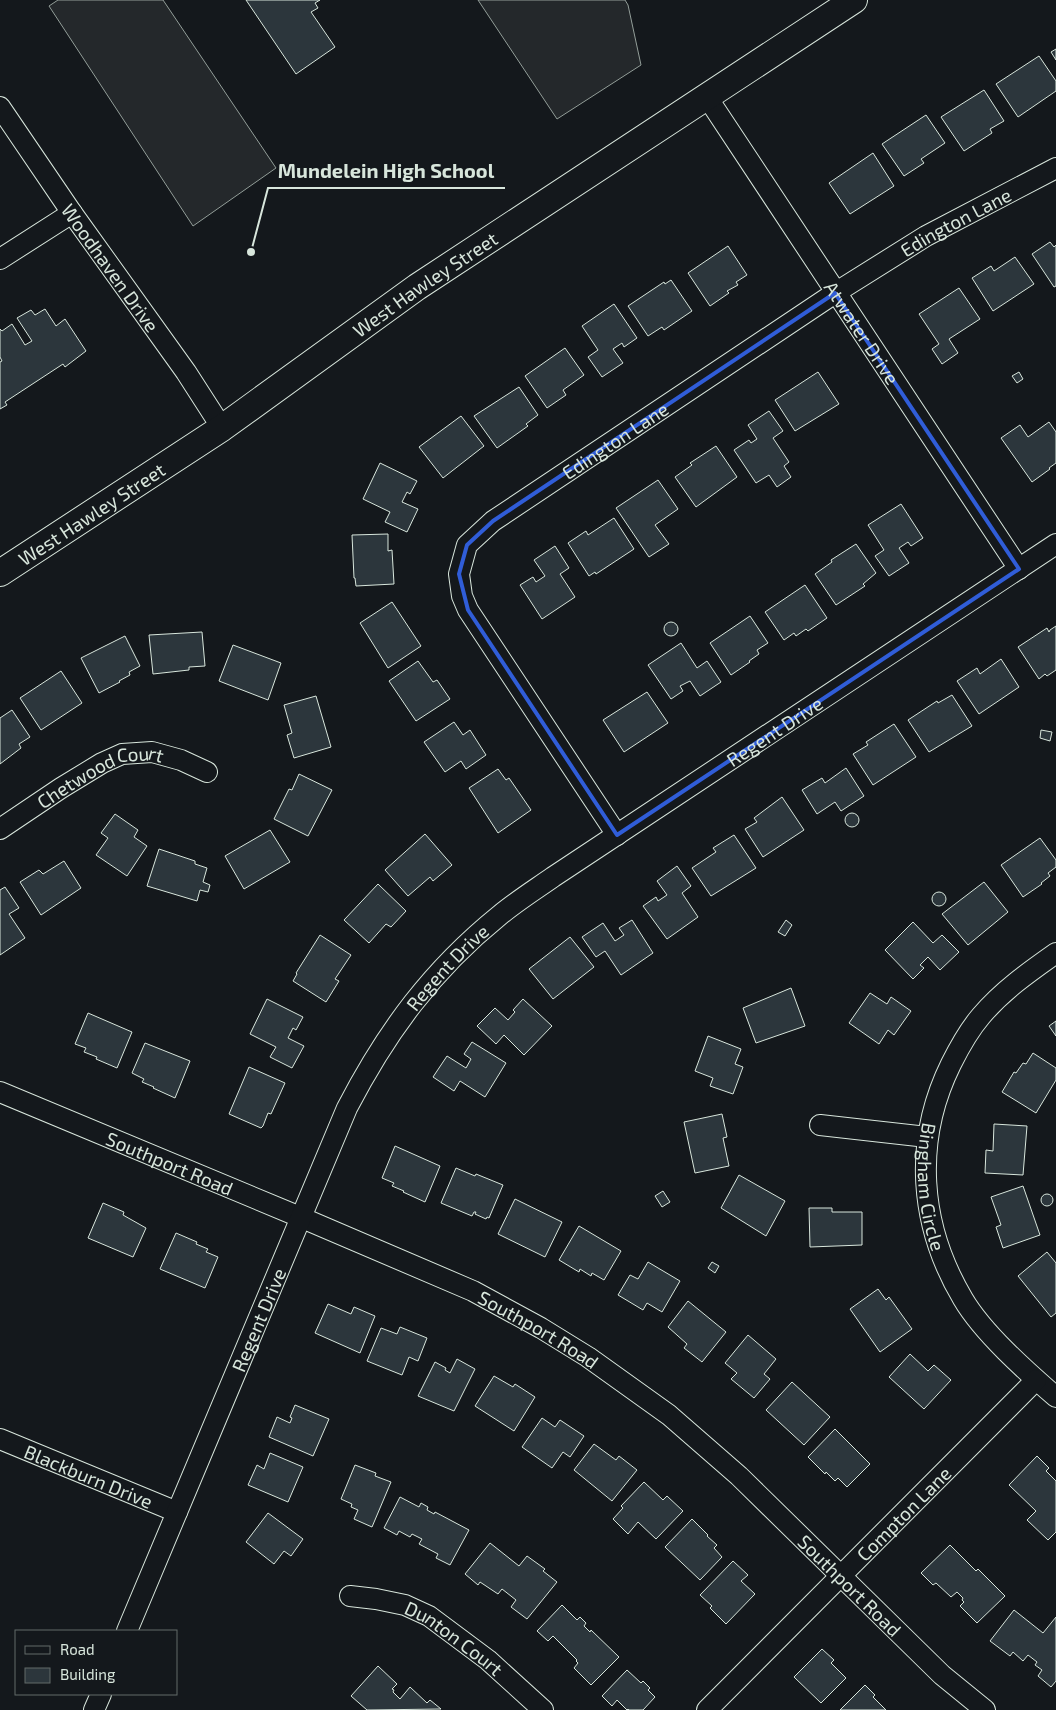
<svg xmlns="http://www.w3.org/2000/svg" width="1056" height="1710" viewBox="0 0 1056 1710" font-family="'Exo 2',sans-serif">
<rect width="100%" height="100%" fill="#14181c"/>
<path fill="#24282b" stroke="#939e99" d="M58,0h105l113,168 -83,58 -144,-220z
M478,0h147l3,5 13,60 -84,54z"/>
<path fill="#2c363c" stroke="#d8e6dc" d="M246,0h74l-5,3 3,5 -7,4 24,35 -39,27z
M1056,49v11l-5,-8z
M1039,56l17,25v10l-38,26 -22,-33z
M984,90l20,31 -14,8 2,4 -28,18 -23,-34z
M926,115l19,28 -24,16 3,4 -20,13 -22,-32z
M873,153l21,33 -44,28 -21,-31z
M1050,242l4,5 2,-2v41l-2,1 -22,-33z
M728,246l19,29 -11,7 2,3 -11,6 2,2 -19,13 -22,-33z
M1015,257l19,27 -41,27 -21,-33 19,-12 3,5z
M671,280l21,31 -28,19 -2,-3 -14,9 -20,-30 36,-24 1,2z
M959,288l21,31 -31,20 9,14 -16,11 -10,-15 7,-5 -20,-30z
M614,304l23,34 -13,9 -2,-4 -9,6 10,14 -21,14 -14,-20 10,-7 -16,-24z
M45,309l11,17 9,-7 21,32 -21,16 -2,-3 -58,38 2,3 -7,4v-47l2,-1 -2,-4v-28l2,2 10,-7 13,21 7,-4 -15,-23 14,-8 4,5z
M565,348l19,27 -21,15 3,5 -19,13 -22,-32z
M818,372l21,32 -44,27 -20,-31z
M1019,372l4,7 -6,4 -5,-7z
M519,387l19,28 -12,9 2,2 -31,22 -23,-32z
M769,411l14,20 -10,7 16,24 -5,4 7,11 -14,10 -8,-12 -13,8 -22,-33 15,-10 2,3 6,-4 -9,-14z
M461,416l23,30 -41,32 -24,-31z
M1049,422l7,10v31l-7,5 1,1 -18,13 -31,-44 19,-13 8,12z
M716,446l21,31 -41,30 -21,-30 17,-12 -2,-2z
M380,463l37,18 -7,13 -3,-2 -5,10 16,7 -11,23 -22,-10 5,-10 -27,-13z
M658,480l20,29 -23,16 14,19 -20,13 -33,-49z
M901,504l22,34 -12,8 -3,-4 -9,6 10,15 -20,13 -14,-20 9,-6 -16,-25z
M614,518l20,31 -38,25 -1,-2 -6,4 -21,-33 18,-12 2,4z
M388,534v17l4,-1 2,34 -38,2 -1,-8h-1l-2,-43z
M856,544l20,29 -13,11 2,2 -29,19 -21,-31 17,-12 -1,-2z
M555,546l14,22 -9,6 15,23 -33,22 -22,-34 13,-8 3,5 9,-6 -11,-16z
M805,585l22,33 -19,13 -2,-2 -10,7 -2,-3 -10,7 -19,-28z
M392,602l29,44 -33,22 -28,-45z
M750,616l18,27 -11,7 2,4 -10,7 1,1 -19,13 -21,-32z
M664 629a7 7 0 1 1 14 0a7 7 0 1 1-14 0Z
M1056,626v44l-9,6 -2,-2 -6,5 -21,-32 29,-19 2,4 1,-2z
M202,632l3,34 -16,1v3l-36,4 -4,-39z
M125,636l15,30 -11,6 1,3 -11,6 1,1 -21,11 -18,-35z
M681,643l16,25 10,-7 14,21 -21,14 -10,-15 -10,5 3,5 -12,8 -23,-34z
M233,645l48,18 -13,37 -49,-19z
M1001,659l18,28 -40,27 -22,-33 20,-13 3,6z
M418,661l15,21 4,-2 13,19 -34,22 -27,-40z
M61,671l21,32 -41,27 -21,-32z
M647,692l21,31 -44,29 -21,-32z
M952,695l20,31 -43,26 -21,-32 29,-19 1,2z
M316,696l15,51 -37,11 -7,-23 5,-2 -8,-28z
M12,710l18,27 -11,7 2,4 -21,16v-46z
M454,722l9,13 7,-5 16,25 -20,14 -5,-8 -16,11 -21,-30z
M894,724l22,33 -43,28 -20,-31 15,-9 -2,-3z
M1041,730l11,2 -2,9 -10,-3z
M846,768l18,28 -23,15 -6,-9 -18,12 -15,-24 20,-12 3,5z
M498,769l8,11 3,-2 22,32 -33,23 -29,-45z
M299,774l33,16 -24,46 -34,-17 15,-30 3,1z
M782,797l22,33 -41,27 -18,-28 12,-7 -3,-4z
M845 820a7 7 0 1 1 14 0a7 7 0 1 1-14 0Z
M115,814l23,16 -4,7 13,9 -20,30 -31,-21 12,-17 -7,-5z
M270,830l20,32 -46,27 -19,-33z
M425,834l27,31 -19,16 -3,-4 -22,19 -23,-26z
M734,835l22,33 -45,28 -19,-28 24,-16 -3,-4z
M1040,838l16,22v7l-8,6 2,3 -9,7 1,1 -19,13 -22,-32z
M159,849l36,12v3l12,4 -4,14 7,3 -2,7 -8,-2 -3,11 -50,-15z
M64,861l17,27 -40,27 -21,-33 19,-12 4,4z
M677,866l14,20 -9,7 16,24 -31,22 -24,-33 13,-9 2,4 9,-6 -10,-14z
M984,882l24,30 -40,33 -26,-31z
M378,884l28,27 -15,16 -5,-3 -17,19 -25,-23z
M5,887l14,21 -10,6 16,24 -25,17v-65z
M932 899a7 7 0 1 1 14 0a7 7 0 1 1-14 0Z
M632,920l21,33 -32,22 -16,-24 -9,6 -14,-20 21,-14 12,18 9,-6 -5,-7z
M786,920l6,5 -7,11 -7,-4z
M913,922l20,21 9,-8 17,17 -19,18 -12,-13 -8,8 4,3 -11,11 -28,-29z
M320,935l31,20 -16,24 4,2 -13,21 -33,-21 4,-7 -1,-1z
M570,937l24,30 -41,32 -24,-30z
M791,988l14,38 -49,17 -13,-35z
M870,993l17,11 4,-7 20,14 -17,24 -6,-5 -9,14 -30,-21z
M267,999l36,18 -7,13 -3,-2 -5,10 16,8 -12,22 -22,-11 6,-10 -26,-13z
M523,999l29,27 -28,29 -20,-20 -8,9 -19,-18 18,-18 13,12 7,-8 -2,-2z
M88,1013l44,19 -15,36 -21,-9 1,-2 -13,-5 2,-4 -11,-4z
M1056,1021v15l-7,-10z
M708,1036l33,13 -6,15 8,3 -10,27 -23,-8 3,-8 -18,-7z
M472,1042l34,21 -21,34 -25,-16 -6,10 -21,-14 14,-21 19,12 5,-9 -7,-5z
M145,1043l45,18 -15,37 -22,-10 1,-1 -12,-5 2,-3 -12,-6z
M1033,1053l23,15v12l-20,33 -34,-21 12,-20 2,1 7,-10 3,1z
M249,1067l36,16 -14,31 -3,-1 -5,13 -2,2 -32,-14z
M722,1114l5,23 -4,1 6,28 -34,7 -11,-51z
M994,1124l33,2 -4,49 -38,-2 1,-23 7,1z
M395,1146l45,20 -15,36 -22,-10 1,-1 -12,-5 2,-3 -12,-5z
M456,1168l19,8 1,-2 27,11 -14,33 -2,-1 -1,2 -11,-5 1,-2h-2l-2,4 -31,-13z
M739,1175l46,26 -19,35 -45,-28z
M1023,1186l17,49 -37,13 -7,-21 5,-2 -10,-28z
M663,1191l7,11 -8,5 -7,-11z
M1041 1200a6 6 0 1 1 12 0a6 6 0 1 1-12 0Z
M515,1199l47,23 -17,35 -47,-23z
M103,1203l21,9 -1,3 23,13 -13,29 -45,-19z
M809,1208h23v4h30v33l-52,2z
M579,1226l42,25 -17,29 -12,-7 -1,3 -11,-7 -1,3 -20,-12z
M176,1233l21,9 -1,2 12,5 -2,3 12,5 -13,31 -45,-19z
M1047,1252l9,11v50l-5,4 -33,-41z
M648,1262l32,19 -18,31 -15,-9 -4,7 -25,-15 12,-20 8,4z
M712,1262l7,4 -4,7 -7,-5z
M878,1289l8,11 3,-3 23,32 -32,23 -30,-43z
M688,1301l38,31 -24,30 -18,-14 3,-4 -19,-17z
M328,1304l23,10 3,-7 21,9 -15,37 -45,-20z
M400,1327l27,11 -9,23 -9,-4 -7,18 -35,-14 14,-33 16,6z
M748,1335l28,24 -12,15 6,5 -16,19 -23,-19 6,-6 -12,-10z
M910,1354l18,17 6,-6 17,15 -27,29 -35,-32z
M457,1359l18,10 -21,42 -36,-15 17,-34 11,6 -1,2 5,3z
M494,1376l19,11 2,-3 20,13 -21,34 -39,-25z
M792,1382l38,35 -26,28 -38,-35z
M295,1405l34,14 -16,37 -44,-19 8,-20 13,6 2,-5 -2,-1z
M542,1418l13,9 5,-7 24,16 -14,21 -7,-5 -11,16 -30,-21z
M835,1429l35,35 -23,23 -9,-9 -3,3 -9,-9 -1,2 -17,-17z
M594,1444l22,16 3,-4 18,14 -25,31 -38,-31z
M270,1453l33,14 -15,35 -40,-17 9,-20 7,4z
M1037,1456l12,12 -3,3 10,10v51l-8,8 -21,-20 9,-9 -27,-26z
M355,1465l21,8 -1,3 16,6 -19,45 -18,-8 4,-9 -7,-3 1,-3 -11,-5z
M644,1482l19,18 4,-4 16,15 -27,28 -18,-17 -10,12 -15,-15 10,-11 -2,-2z
M400,1497l19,10 2,-4 7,4 -1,3 7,4 1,-2 34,18 -19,35 -14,-7 2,-4 -19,-10 3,-5 -10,-5 -2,3 -11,-6 -2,4 -13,-7z
M268,1513l35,26 -12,17 -7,-5 -10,13 -28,-22z
M692,1519l16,16 -1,1 10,9 -3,3 8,9 -22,23 -35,-33z
M490,1543l29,23 8,-10 18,13 -2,2 14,11 -30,37 -16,-12 5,-7 -14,-11 -4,5 -18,-12 -2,3 -13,-11z
M950,1545l26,26 2,-2 27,27 -28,27 -17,-17 4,-4 -2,-2 1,-2 -6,-6 -6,5 -15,-14 -3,2 -12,-12z
M733,1561l15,14 -7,6 14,13 -29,30 -16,-16 2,-2 -12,-11z
M562,1605l15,15 3,-3 6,6 -2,3 6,6 1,-2 28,27 -28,28 -17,-17 4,-5 -2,-2 1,-1 -24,-24 -5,5 -11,-10z
M1014,1610l29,23 13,-16v64l-5,6 -13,-11 4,-6 -7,-5 2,-3 -9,-7 -5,6 -10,-9 -3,4 -20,-15z
M822,1649l12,11 -3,3 15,15 -25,25 -27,-26z
M378,1666l19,18 -5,5 2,1 -1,2 7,7 10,-12 17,16 3,-3 11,9 -74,1 -16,-14z
M627,1670l14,13 2,-2 7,7 -2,2 7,7 -12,13h-14l-1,-1 -1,1 -10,-10 -5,6 -10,-10z
M865,1685l10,10 -2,2 13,13h-46z"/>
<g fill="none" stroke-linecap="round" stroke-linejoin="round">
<defs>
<g id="minor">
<path id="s1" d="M707,97l312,472"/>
<path id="s2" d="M0,107l72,106 114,159 36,56"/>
<path d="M0,259l72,-46"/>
<path id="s3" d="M0,829l61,-41 41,-25 20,-9 30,-2 29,8 26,12"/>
<path id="s4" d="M617,835l-149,-225 -6,-14 -3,-22 8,-29 26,-24 342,-228 91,-57 130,-68"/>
<path id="s5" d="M1056,953c-27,19 -54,38 -75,63 -12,14 -22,32 -30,48 -38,77 -32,161 12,235 20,34 63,72 93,98"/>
<path id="s6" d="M0,1092l300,125 173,74 68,37 47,29 81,58 70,61 203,199 43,35"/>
<path d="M820,1125l107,12"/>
<path id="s7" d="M0,1439l177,73"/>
<path id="s8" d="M350,1596l26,3 29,6 24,11 59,44 55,50"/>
<path id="s9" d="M127,1631l220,-523c40,-77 85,-138 153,-193 17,-14 36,-26 53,-38l503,-333"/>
<path d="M94,1710l7,-16"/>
<path id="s10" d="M707,1710l329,-330"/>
</g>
<g id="tertiary">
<path id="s11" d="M0,573l222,-145 195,-141 437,-287"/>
</g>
</defs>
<use href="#minor" stroke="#d8e6dc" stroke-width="22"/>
<use href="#tertiary" stroke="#d8e6dc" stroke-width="28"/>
<use href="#minor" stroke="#14181c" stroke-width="20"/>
<use href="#tertiary" stroke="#14181c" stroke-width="26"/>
</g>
<path fill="none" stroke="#305dd8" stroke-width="4" stroke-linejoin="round" d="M835,293l184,276 -402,266 -149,-225 -9,-36 8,-29 26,-24z"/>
<g text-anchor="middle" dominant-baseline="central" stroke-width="4" stroke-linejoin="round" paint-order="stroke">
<g font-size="19" fill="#d8e6dc" stroke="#14181c">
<text stroke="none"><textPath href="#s4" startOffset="924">Edington Lane</textPath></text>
<text stroke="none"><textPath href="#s2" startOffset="195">Woodhaven Drive</textPath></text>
<text stroke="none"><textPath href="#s11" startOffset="514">West Hawley Street</textPath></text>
<text stroke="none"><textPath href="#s1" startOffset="282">Atwater Drive</textPath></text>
<text stroke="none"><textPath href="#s4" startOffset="519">Edington Lane</textPath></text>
<text stroke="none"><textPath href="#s11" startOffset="109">West Hawley Street</textPath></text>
<text stroke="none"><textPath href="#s9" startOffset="1146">Regent Drive</textPath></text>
<text stroke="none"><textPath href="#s3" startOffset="116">Chetwood Court</textPath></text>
<text stroke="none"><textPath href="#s9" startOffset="741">Regent Drive</textPath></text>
<text stroke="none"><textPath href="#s6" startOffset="184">Southport Road</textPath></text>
<text stroke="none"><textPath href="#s5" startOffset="282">Bingham Circle</textPath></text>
<text stroke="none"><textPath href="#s9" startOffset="338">Regent Drive</textPath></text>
<text stroke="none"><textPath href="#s6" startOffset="589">Southport Road</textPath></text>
<text stroke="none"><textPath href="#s7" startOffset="96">Blackburn Drive</textPath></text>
<text stroke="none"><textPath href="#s10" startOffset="278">Compton Lane</textPath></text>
<text stroke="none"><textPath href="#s6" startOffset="994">Southport Road</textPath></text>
<text stroke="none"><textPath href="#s8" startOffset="115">Dunton Court</textPath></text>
</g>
</g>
<path fill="none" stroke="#d8e6dc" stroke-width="2" d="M251 252L268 188H505"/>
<circle fill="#d8e6dc" stroke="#14181c" stroke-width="2" cx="251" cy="252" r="5"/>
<g font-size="20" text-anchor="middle" font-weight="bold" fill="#d8e6dc" stroke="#14181c" stroke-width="4" stroke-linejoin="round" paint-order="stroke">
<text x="386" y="178">Mundelein High School</text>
</g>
<rect x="15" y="1630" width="162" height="65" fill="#14181c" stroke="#626a69"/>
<rect x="25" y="1646" width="25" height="8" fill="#14181c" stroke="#626a69"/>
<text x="60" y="1655" font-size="15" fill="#d8e6dc">Road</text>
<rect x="25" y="1668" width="25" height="15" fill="#2c363c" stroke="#626a69"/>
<text x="60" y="1680" font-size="15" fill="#d8e6dc">Building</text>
</svg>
